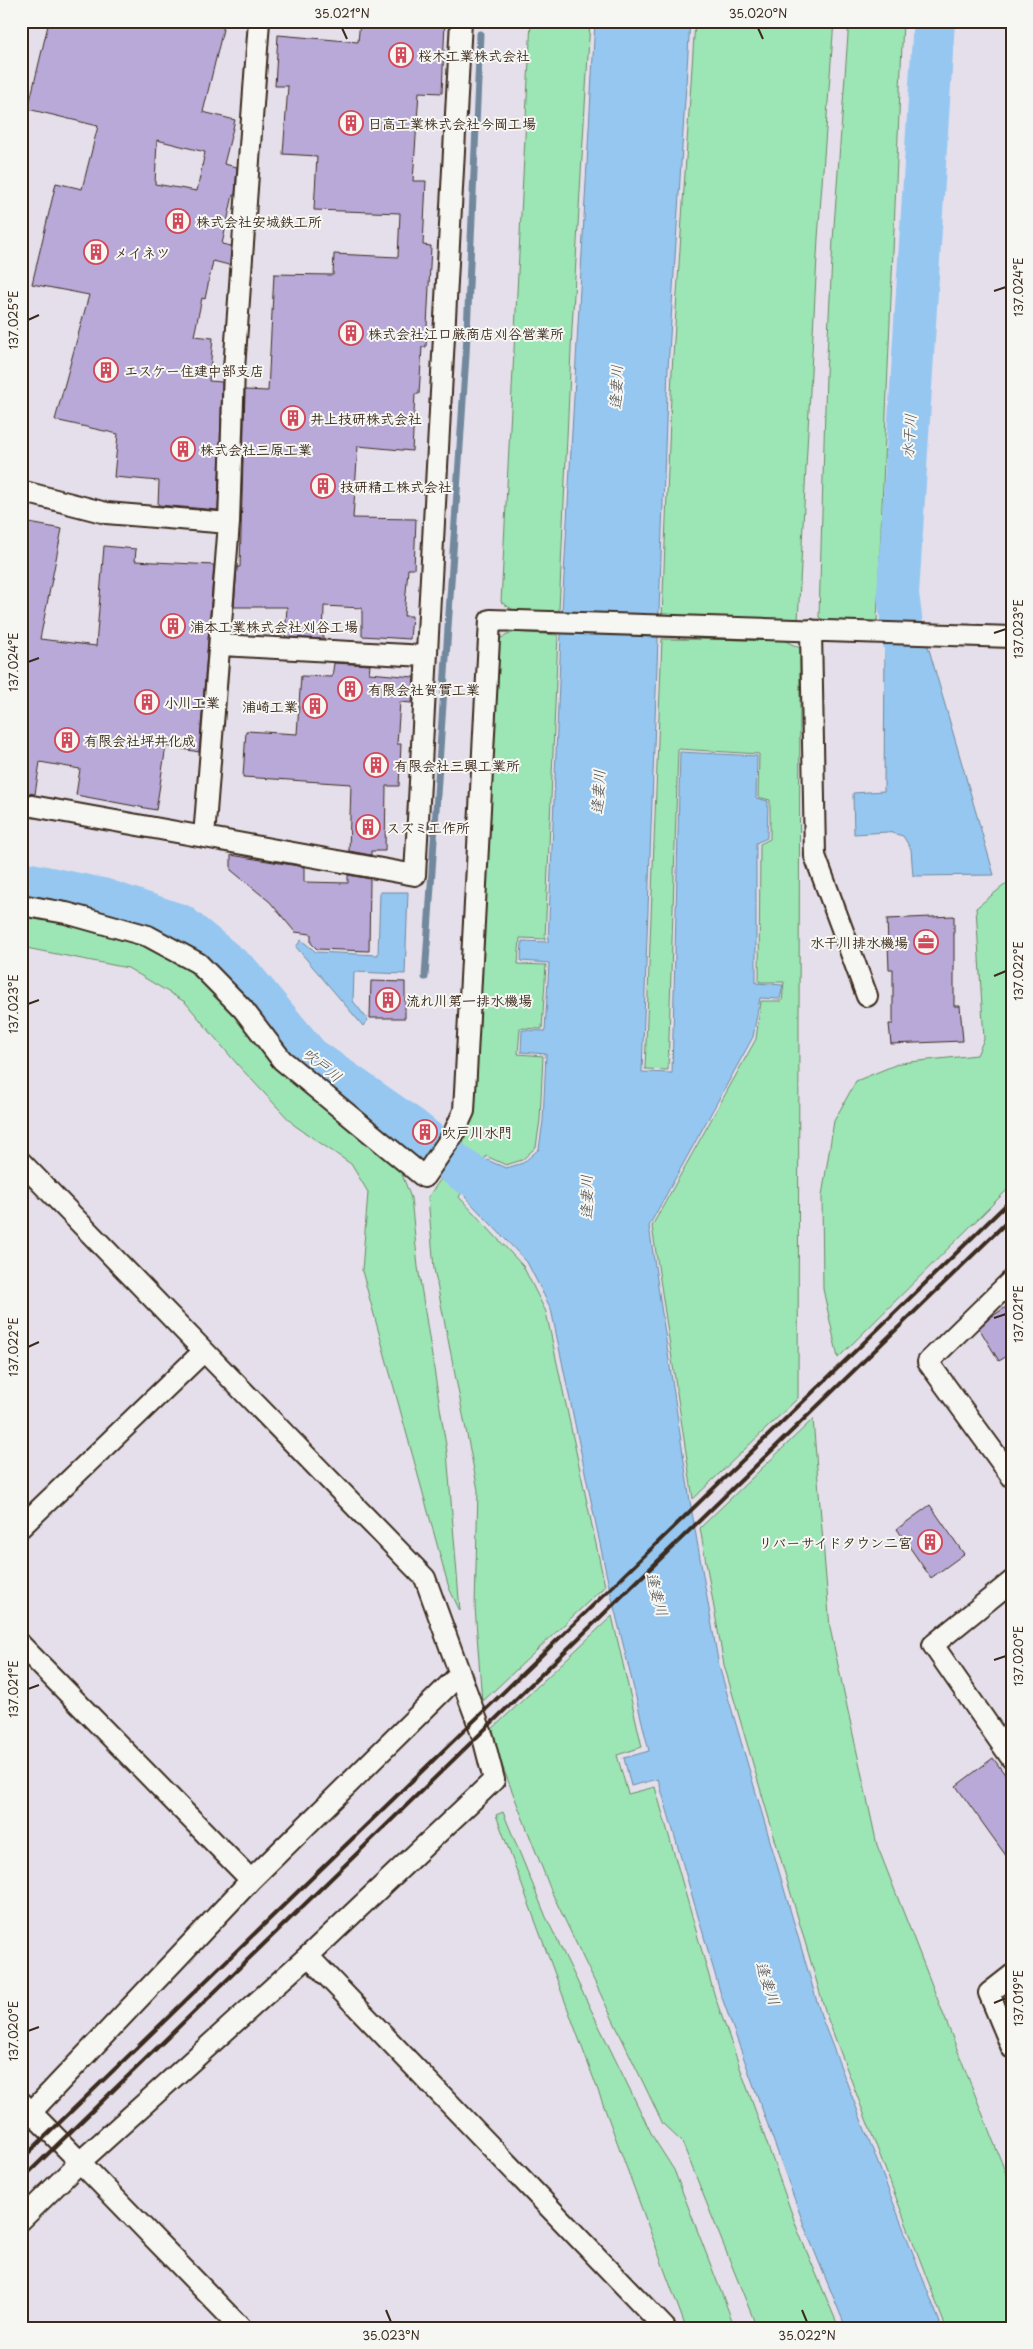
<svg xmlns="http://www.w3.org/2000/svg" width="1033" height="2349" viewBox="0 0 1033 2349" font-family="'Playpen Sans','Klee One',sans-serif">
<rect width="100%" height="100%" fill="#e4dfea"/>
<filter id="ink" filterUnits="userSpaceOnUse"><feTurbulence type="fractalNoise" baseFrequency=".02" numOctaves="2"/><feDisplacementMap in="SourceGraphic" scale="10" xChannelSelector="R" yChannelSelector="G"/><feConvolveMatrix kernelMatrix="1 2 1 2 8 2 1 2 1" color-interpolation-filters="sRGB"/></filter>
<g filter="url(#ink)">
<path fill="#9ce5b4" stroke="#6c8869" d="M531,21h59l-18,307 -13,283h-44l-14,-9z
M695,21h139l-16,217 -20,383 -136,-3 10,-247z
M849,21h54l-26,601 -49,2 -9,-7 7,-243 7,-134z
M514,632l44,3 -13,304 -25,-1 -2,26 28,1 -4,64 -22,-1 -2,26 25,2 -3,64 -4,27 -14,13 -16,5 -20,-9 -4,8 -20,-16 9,-36 26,-472z
M662,639l121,1 17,8 -2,750 -105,101 -41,-273 104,-187 5,-38h21l2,-19h-25l1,-138 10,-5v-39l-12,-3 1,-43 -81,-5 -10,321 -23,-1z
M1012,879v306l-174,173 -15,-69 -1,-93 12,-75 22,-40 44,-18 77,-8 7,-16 -8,-131z
M21,911l124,30 50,27 205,201 11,29 7,69 29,185 13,159 -11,-23 -87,-317 6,-79 -17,-28 -57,-39 -57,-61 -52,-62 -57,-34 -107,-21z
M443,1176l20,14 -4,7 64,69 23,46 59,274 -123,116 -7,-95 3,-117 -44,-221 -6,-72z
M813,1419l17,209 47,217 135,344v139h-66l-119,-311 -103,-352 -24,-137z
M612,1616l30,131 -25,8 11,39 27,-7 60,210 83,234 41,97h-82l-75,-186 -19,-18 -111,-231 -63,-161z
M503,1812l43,105 107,220 21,33 61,158h-49l-190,-513z"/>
<path fill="#95c7f1" stroke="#71889d" d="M595,21h95l-22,347 -26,704 30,1 8,-321 77,4 -1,42 12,3 -1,37 -11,5v140l27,2 -3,14 -20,-1 -7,39 -104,189 41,275 29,165 103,353 120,309h-96l-41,-100 -84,-233 -63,-216 -27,7 -7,-28 25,-7 -41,-169 -57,-273 -24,-47 -62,-65 5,-9 -23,-16 13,-20 23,17 4,-9 19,8 17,-5 16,-14 4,-28 3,-67 -25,-2 1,-22 23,1 4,-68 -28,-2 1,-20 26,1 14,-331z
M885,644l43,2 66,229 -81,1 -2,-27 -8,-13 -15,-4 -34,2 -1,-41 31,-2z
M380,892h28l-3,82 -51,-2 -1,29 15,19 -5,6 -67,-79 5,-7 15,12 62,3z"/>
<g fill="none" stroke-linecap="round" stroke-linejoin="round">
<path stroke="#71889d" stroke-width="7" d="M425,977l41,-622 14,-321"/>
<path stroke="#95c7f1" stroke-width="42" d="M912,704l-14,-110 36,-573
M21,882l81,17 78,26 60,49 69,83 103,72 49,40 41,25"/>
</g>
<path fill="#b9a9d9" stroke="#3b2a1e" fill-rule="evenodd" d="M49,21h176l-22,91 32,8 -11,44 13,3 -2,28h-2l-11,49 9,2 -1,16 -1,3 -16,-4 -8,38 -3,-1 -8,38 19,2 -4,43 13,1 -4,128 -60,-5 1,-24 -45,-4 4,-43 -63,-14 34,-125 -57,-11 24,-101 26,6 16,-63 -70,-17zM157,140l48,12 -8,39 -42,-7z
M360,21h85l-3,72 -23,-1 -6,89h13l-3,64 8,1 -5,101h-4l-3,47h-4l-3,57 -54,-5 -5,72 63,1 -2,50h-6l-4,47h8l-2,23 -48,-3v-28l-38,-2 -1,33 -38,-2 2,-30h-53l3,-40h3l5,-177 23,1 6,-117 59,1 1,-21 64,3 2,-44 -86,-3 3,-54 -34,-2 5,-68h-13l3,-51 80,7z
M29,523l33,6 -22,110 56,7 8,-100 32,3 -1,12 79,4 -15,187 -33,-6 -10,64 -80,-15 4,-26 -40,-7 -5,32 -14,-2v-235z
M334,663l36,2 -1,8 45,4 -2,26 -12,-1 -3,42h4l-2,42h-13l-1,65h-14v4l-22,-4 2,-67 -108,-7 3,-46 51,3 4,-58 31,1z
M231,855l73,12v15l44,1v-8l22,4 -1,72 -52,-2 -6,-6v-9l-16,-2 -25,-30 -39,-32z
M954,916v90h6l3,35 -72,3 -2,-20h4v-55h-4l-2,-50z
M371,981l34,1v36h-35z
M1012,1303v50l-13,8 -20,-33 12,-11z
M930,1505l34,49 -33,24 -34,-49z
M993,1758l19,26v80l-56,-78z"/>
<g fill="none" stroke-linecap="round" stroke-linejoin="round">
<defs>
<path id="minor" d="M21,491l85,22 123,10
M811,630l4,226 52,140
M221,645l205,11
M21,804l394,71 46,-854
M204,837l25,-314 5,-154 25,-348
M21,905l45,8 82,23 50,27 45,46 39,51 142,117 29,-42 11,-24 26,-491 522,17
M21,1162l183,189
M1012,1280l-84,82 84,115
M21,1527l183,-176 221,227 35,96 -209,206 -230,-235
M1012,1581l-79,64 79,114
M308,1956l357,372
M1012,1975l-23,18 23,55
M21,2102l59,60 -59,58
M21,2123l230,-243
M241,2328l-161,-166 228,-206 186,-176 -11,-43 -23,-63"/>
</defs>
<use href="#minor" stroke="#3b2a1e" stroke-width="24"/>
<use href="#minor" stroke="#f6f6f2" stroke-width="20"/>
<path stroke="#3b2a1e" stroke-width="4" d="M21,2160l991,-961
M21,2180l991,-963"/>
</g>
</g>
<path fill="none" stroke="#3b2a1e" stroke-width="2" d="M342,28l5,11M758,28l5,11M994,291l12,-4M28,320l11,-5M994,633l12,-4M28,662l11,-4M994,976l12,-5M28,1004l11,-4M994,1318l12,-4M28,1347l11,-5M994,1660l12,-4M28,1689l11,-4M994,2003l12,-5M28,2031l11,-4M386,2310l5,12M802,2310l5,12"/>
<defs>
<symbol id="building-ring" viewBox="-11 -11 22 22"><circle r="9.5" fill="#f6f6f2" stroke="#d1495b" stroke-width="1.5"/><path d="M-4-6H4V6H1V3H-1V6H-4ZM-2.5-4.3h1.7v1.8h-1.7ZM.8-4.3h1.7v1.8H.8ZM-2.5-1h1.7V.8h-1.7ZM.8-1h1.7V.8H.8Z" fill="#d1495b"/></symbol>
<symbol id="office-ring" viewBox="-11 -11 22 22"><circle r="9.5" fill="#f6f6f2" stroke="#d1495b" stroke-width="1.5"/><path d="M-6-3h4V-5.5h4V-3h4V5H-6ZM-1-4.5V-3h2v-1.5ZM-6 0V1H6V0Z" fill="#d1495b"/></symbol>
</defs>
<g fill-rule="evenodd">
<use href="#building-ring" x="387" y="41" width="28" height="28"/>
<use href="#building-ring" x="337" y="109" width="28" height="28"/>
<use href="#building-ring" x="164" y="207" width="28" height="28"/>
<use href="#building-ring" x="82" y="238" width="28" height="28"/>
<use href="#building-ring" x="337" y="319" width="28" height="28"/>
<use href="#building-ring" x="92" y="356" width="28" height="28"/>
<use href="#building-ring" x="279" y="404" width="28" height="28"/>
<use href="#building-ring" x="169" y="435" width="28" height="28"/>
<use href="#building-ring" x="309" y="472" width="28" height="28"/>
<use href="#building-ring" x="159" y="612" width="28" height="28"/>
<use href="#building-ring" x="336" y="675" width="28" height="28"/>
<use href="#building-ring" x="133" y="688" width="28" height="28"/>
<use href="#building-ring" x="301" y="692" width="28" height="28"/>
<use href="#building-ring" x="53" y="726" width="28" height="28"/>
<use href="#building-ring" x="362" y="751" width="28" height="28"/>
<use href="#building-ring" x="354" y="813" width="28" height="28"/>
<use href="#office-ring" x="912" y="928" width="28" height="28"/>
<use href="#building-ring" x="374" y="986" width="28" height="28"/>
<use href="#building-ring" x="411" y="1118" width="28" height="28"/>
<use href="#building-ring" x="916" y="1528" width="28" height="28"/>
</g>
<g text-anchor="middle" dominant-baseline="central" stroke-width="4" stroke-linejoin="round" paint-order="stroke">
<g font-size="14" font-weight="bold" fill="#3b2a1e" stroke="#f6f6f2" text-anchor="start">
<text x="418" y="55">桜木工業株式会社</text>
<text x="368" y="123">日高工業株式会社今岡工場</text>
<text x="196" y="221">株式会社安城鉄工所</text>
<text x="114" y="252">メイネツ</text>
<text x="368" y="333">株式会社江口厳商店刈谷営業所</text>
<text x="124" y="370">エスケー住建中部支店</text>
<text x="310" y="418">井上技研株式会社</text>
<text x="200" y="449">株式会社三原工業</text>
<text x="340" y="486">技研精工株式会社</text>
<text x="190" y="626">浦本工業株式会社刈谷工場</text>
<text x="368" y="689">有限会社賀實工業</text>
<text x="164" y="702">小川工業</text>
<text x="298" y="706" text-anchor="end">浦崎工業</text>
<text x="84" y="740">有限会社坪井化成</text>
<text x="394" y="765">有限会社三興工業所</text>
<text x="386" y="827">スズミ工作所</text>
<text x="908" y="942" text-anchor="end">水干川排水機場</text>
<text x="406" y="1000">流れ川第一排水機場</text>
<text x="442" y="1132">吹戸川水門</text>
<text x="912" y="1542" text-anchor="end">リバーサイドタウン二宮</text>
</g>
<g font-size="15" font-style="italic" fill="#525153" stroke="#f6f6f2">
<text transform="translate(615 387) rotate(-88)">逢妻川</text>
<text transform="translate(908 436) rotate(-86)">水干川</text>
<text transform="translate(597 792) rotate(-87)">逢妻川</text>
<text transform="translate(323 1064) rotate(39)">吹戸川</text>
<text transform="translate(585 1197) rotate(-90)">逢妻川</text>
<text transform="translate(658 1594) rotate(75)">逢妻川</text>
<text transform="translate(769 1983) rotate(72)">逢妻川</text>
</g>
</g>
<rect width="1033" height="2349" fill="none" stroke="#f6f6f2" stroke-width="55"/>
<rect x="28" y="28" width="978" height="2294" fill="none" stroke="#3b2a1e" stroke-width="2"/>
<g font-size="12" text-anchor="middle" fill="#3b2a1e">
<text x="342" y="18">35.021°N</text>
<text x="758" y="18">35.020°N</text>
<text transform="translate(1019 287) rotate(-90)" y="4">137.024°E</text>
<text transform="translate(14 320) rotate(-90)" y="4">137.025°E</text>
<text transform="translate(1019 629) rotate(-90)" y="4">137.023°E</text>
<text transform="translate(14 662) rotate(-90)" y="4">137.024°E</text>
<text transform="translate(1019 971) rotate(-90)" y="4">137.022°E</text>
<text transform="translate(14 1004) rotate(-90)" y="4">137.023°E</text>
<text transform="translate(1019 1314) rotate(-90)" y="4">137.021°E</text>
<text transform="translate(14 1347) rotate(-90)" y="4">137.022°E</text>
<text transform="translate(1019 1656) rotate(-90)" y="4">137.020°E</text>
<text transform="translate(14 1689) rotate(-90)" y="4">137.021°E</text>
<text transform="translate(1019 1998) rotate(-90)" y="4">137.019°E</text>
<text transform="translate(14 2031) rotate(-90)" y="4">137.020°E</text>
<text x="391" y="2340">35.023°N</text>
<text x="807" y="2340">35.022°N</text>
</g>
</svg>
